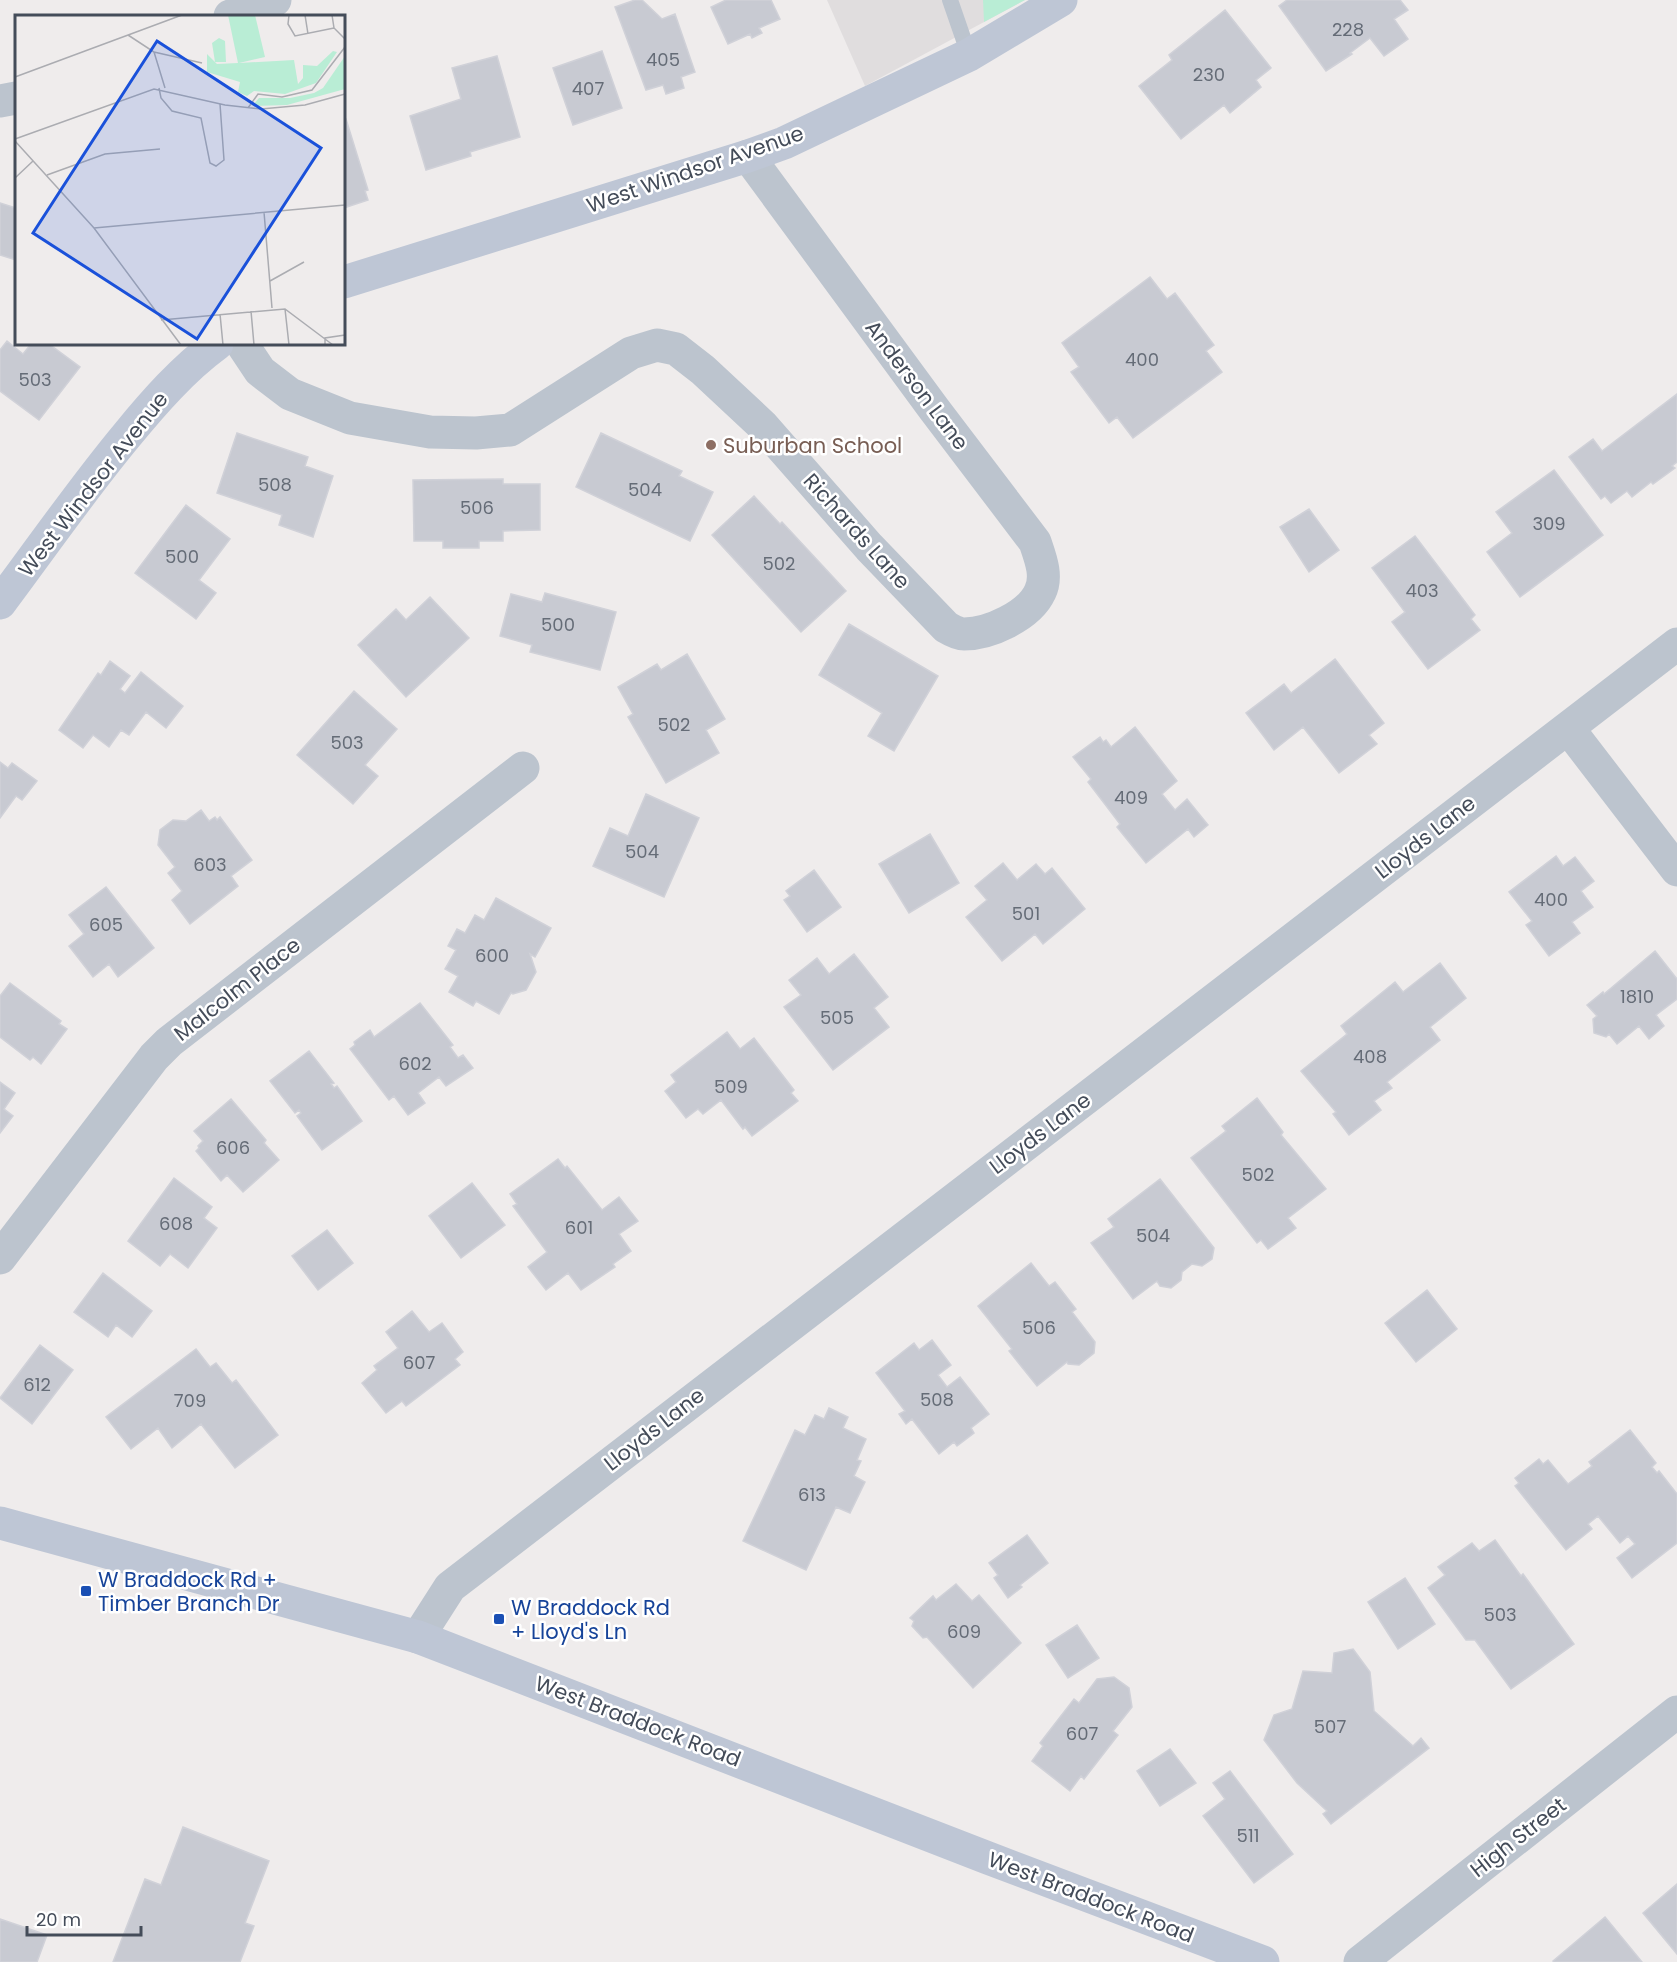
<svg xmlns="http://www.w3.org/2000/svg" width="1677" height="1962" viewBox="0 0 1677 1962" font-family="Poppins,sans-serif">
<rect width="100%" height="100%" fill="#efecec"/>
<path fill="#e0ddde" d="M827,0h198l-160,86z"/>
<path fill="#b9edd5" d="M983,0h42l-41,22z"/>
<path fill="#c8cad2" stroke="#d0d1d8" stroke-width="1.5" d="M635,0h7l20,19 13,-5 20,58 -14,5 3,11 -18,6 -3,-9 -17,5 -31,-83z
M726,0h45l9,19 -21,9 3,5 -10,5 -2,-4 -22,10 -17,-37z
M1287,0h113l8,10 -14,9 14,20 -24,17 -14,-18 -20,15 2,1 -26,17 -47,-65z
M1225,10l46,58 -15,12 5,7 -31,26 -6,-8 -43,34 -42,-53 33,-26 -3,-5z
M602,51l20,57 -49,17 -20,-57z
M497,56l23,81 -50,15 1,4 -45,14 -16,-54 51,-17 -9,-31z
M346,119l22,71 -3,1 3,9 -24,8v-88z
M0,203l16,5v52l-16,-5z
M1150,277l17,22 8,-6 39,52 -8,6 16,21 -89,66 -16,-21 -8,6 -38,-51 8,-5 -17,-24z
M7,341l16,13 8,-10h18l31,23 -41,53 -39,-29v-41z
M1677,394v68l-5,4 3,2 -22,16 -2,-2 -19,15 -5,-6 -16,12 -6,-7 -4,3 -32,-42 24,-18 9,12z
M237,433l71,24 -3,9 28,10 -20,61 -34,-12 3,-10 -65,-22z
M601,433l81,38 -3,5 34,16 -23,49 -114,-54z
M1554,470l49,65 -83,62 -33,-45 25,-19 -16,-21z
M503,479v5h37v46l-37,1v10h-24v7h-36v-7h-29l-1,-61z
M754,496l26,28 2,-2 64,69 -45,41 -89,-97z
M186,505l44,34 -31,41 17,13 -20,26 -61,-46z
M1309,509l30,41 -30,22 -29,-45z
M1415,536l60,79 -4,4 9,11 -52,39 -36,-47 13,-10 -33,-44z
M545,593l71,19 -16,58 -70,-18 2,-7 -32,-9 11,-42 31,8z
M430,597l39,41 -63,59 -48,-52 38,-36 10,11z
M849,624l89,52 -44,75 -26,-15 14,-23 -63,-38z
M687,654l38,65 -19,11 13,23 -53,30 -38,-66 5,-3 -15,-27 39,-23 4,6z
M1335,659l49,64 -15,12 8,9 -38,29 -36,-46 -29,23 -28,-37 38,-29 7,9z
M110,661l20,15 -10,13 5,4 16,-21 42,34 -17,22 -20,-16 -17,23 -8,-5 -12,17 -16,-12 -10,13 -24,-18 39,-57 3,2z
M354,691l43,38 -32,36 13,11 -25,28 -56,-49z
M1135,727l42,54 -15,13 13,16 12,-11 21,26 -14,12 -6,-8 -42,34 -29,-36 3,-3 -32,-42 3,-3 -18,-22 27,-20 3,5 3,-2 5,7z
M0,762l8,6 4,-5 25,18 -15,19 -6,-4 -16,22z
M646,794l53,24 -35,79 -71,-31 17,-38 18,8z
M201,810l8,11 6,-4 2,3 3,-3 32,43 -21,16 7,10 -48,38 -18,-24 10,-9 -14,-18 7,-6 -17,-22 2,-15 13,-10 13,1z
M930,834l29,49 -50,30 -30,-49z
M1556,856l7,10 12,-9 19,24 -13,10 12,16 -21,15 8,11 -31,23 -23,-31 6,-4 -23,-29z
M1003,863l14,17 19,-16 9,10 7,-6 33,41 -42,35 -8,-10 -33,27 -36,-44 21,-17 -12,-14z
M814,870l27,37 -34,25 -23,-32 6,-4 -4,-5z
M106,887l48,61 -36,29 -9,-13 -16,13 -24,-31 15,-12 -15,-19z
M496,898l55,30 -16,29 -5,-3 6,18 -10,18 -13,4 -2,-1 -12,21 -23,-13 -3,5 -24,-14 9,-16 -13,-7 11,-19 -8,-4 9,-17 8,4 10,-18 9,5z
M1655,951l22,28v20l-21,16 8,11 -15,13 -10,-13 -22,18 -8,-10 -3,3 -12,-4 -1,-14 4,-3 -10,-11 16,-13 1,2z
M854,954l34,43 -14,11 15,19 -56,43 -49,-63 17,-12 -12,-15 28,-22 12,16z
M1440,963l26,35 -36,29 10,13 -53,42 5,6 -18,13 7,9 -32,25 -16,-21 3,-2 -35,-41 46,-37 -6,-8 54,-44 8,10z
M10,983l51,38 -2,3 8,5 -26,35 -8,-7 -3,3 -30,-23v-41z
M420,1003l33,42 -3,2 8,11 5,-3 10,13 -27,18 -7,-9 -21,16 7,10 -17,12 -14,-19 -5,4 -39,-51 5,-4 -1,-3 16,-12 4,7z
M727,1032l13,17 14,-11 40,52 -3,3 7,8 -46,35 -7,-9 -2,2 -22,-29 -18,14 -5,-5 -12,9 -21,-27 11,-9 -5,-7z
M309,1051l25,32 -3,1 3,4 3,-2 25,35 -40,29 -25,-34 4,-3 -2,-3 -4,3 -25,-32z
M0,1082l15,11 -11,16 9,7 -13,17z
M1257,1098l26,34 -2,3 45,54 -38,29 8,10 -28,21 -7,-9 -4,3 -66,-85 35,-27 -4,-5z
M231,1099l35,41 -2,3 15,17 -36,32 -16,-17 -6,6 -25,-30 3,-3 -1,-2 5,-5 -9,-10z
M558,1159l7,9 2,-2 35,44 17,-13 19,24 -19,13 12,17 -18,13 2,3 -34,23 -13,-17 -22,17 -18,-23 19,-15 -34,-46 4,-2 -7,-10z
M174,1178l38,29 -8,11 13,10 -29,40 -18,-14 -10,12 -32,-25z
M1160,1179l54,69 -2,11 -10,7 -10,-2 -10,8 -1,8 -10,8 -11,-2 -3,-5 -24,18 -42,-56 23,-16 -6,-8z
M472,1183l33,42 -44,33 -32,-42z
M327,1230l26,33 -35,27 -26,-34z
M1031,1263l18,23 6,-4 21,27 -4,3 23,30 -1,11 -15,12 -11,-1 -1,-2 -30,24 -28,-35 3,-2 -34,-43z
M103,1273l49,38 -20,26 -16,-12 -8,12 -34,-25z
M1427,1290l30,39 -41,33 -31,-39z
M412,1311l17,21 13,-9 21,29 -8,7 5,6 -54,41 -4,-5 -16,12 -24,-30 15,-13 -3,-4 24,-18 -12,-16z
M932,1340l19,25 -13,10 9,12 13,-10 29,37 -18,14 3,5 -17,13 -3,-4 -15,12 -27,-35 -6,5 -7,-10 6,-3 -29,-38 38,-30 5,7z
M40,1345l33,25 -41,54 -32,-26z
M196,1349l14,18 6,-4 16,20 4,-3 42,55 -43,33 -34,-44 -29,24 -14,-20 -27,21 -25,-32z
M829,1408l19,9 -5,11 23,11 -9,21 4,1 -7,15 11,6 -15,31 -14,-6 -30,63 -63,-29 52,-111 10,5 10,-20 9,4z
M1630,1430l26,33 -4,4 5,6 2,-2 18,23v49l-45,35 -15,-20 18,-14 -7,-8 -8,7 -22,-27 -10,8 4,5 -26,21 -51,-64 4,-3 -4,-5 24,-19 4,5 5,-4 20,24 24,-18 -3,-4z
M1027,1535l21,28 -28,22 2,2 -14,11 -14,-20 4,-3 -9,-12z
M1495,1540l26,36 2,-2 51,70 -63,45 -36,-49h-9l-38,-52 17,-13 -7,-8 34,-24 7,8z
M1405,1578l30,46 -37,25 -30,-47z
M956,1584l16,17 7,-6 42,48 -48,45 -46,-51 -4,1 -11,-12 2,-5 -4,-3 23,-22 3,4z
M1077,1625l22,33 -31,20 -22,-33z
M1353,1649l17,23 4,39 39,35 8,-8 8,10 -98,76 -8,-10 4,-3 -30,-28 -33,-43 10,-25 18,-6 11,-38 29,2 2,-20z
M1114,1677l15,11 3,19 -19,24 5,4 -34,44 -3,-3 -11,15 -38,-30 11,-15 -3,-3 34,-44 5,4 18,-24z
M1170,1749l26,34 -36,23 -23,-35z
M1230,1771l63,83 -39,29 -51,-67 22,-17 -12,-16z
M183,1827l86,34 -24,62 9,3 -14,36h-127l32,-83 16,6z
M1677,1884v70l-34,-41z
M1605,1917l37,45h-88l-1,-1z
M0,1919l47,16 -10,27h-37z"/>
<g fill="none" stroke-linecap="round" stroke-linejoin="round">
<path stroke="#bcc4ce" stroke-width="16" d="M950,0l19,55"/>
<path stroke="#bcc4ce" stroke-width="33" d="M230,16l45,-16
M0,101l16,-3
M242,344l18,27 30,23 60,24 80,14 46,1 34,-3 121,-77 26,-8 19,4 27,21 60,56 106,121 77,80c5,3 12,7 18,7 25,0 65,-18 76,-42 8,-16 0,-35 -5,-50l-101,-133 -186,-253
M1568,728l109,142
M0,1258l154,-201 15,-15 354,-274
M418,1637l32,-50 1227,-943
M1360,1962l317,-250"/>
<path stroke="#bec6d5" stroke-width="33" d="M344,282l404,-126 36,-13 185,-88 92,-55
M0,603c42,-56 82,-114 127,-168 27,-33 56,-66 90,-91
M0,1523l418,114 570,221 275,104"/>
</g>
<circle fill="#8d6e63" stroke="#fff" stroke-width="2" cx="711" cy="445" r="6"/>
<g fill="#1a4fb4" stroke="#fff" stroke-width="2">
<rect x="80" y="1585" width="12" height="12" rx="3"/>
<rect x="493" y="1613" width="12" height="12" rx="3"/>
</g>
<g text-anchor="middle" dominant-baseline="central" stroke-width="5" stroke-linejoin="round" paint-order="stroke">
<g font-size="18" fill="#656c77">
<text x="1348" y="29">228</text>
<text x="663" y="59">405</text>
<text x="1209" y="74">230</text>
<text x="588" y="88">407</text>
<text x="1142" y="359">400</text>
<text x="35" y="379">503</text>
<text x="275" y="484">508</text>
<text x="645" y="489">504</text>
<text x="477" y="507">506</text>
<text x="1549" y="523">309</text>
<text x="182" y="556">500</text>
<text x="779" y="563">502</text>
<text x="1422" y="590">403</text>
<text x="558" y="624">500</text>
<text x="674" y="724">502</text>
<text x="347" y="742">503</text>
<text x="1131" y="797">409</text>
<text x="642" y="851">504</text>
<text x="210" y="864">603</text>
<text x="1551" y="899">400</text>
<text x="1026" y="913">501</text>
<text x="106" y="924">605</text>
<text x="492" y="955">600</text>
<text x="1637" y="996">1810</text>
<text x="837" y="1017">505</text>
<text x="1370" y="1056">408</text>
<text x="415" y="1063">602</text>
<text x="731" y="1086">509</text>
<text x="233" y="1147">606</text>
<text x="1258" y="1174">502</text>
<text x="176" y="1223">608</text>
<text x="579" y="1227">601</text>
<text x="1153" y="1235">504</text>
<text x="1039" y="1327">506</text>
<text x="419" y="1362">607</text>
<text x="37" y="1384">612</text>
<text x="937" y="1399">508</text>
<text x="190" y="1400">709</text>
<text x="812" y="1494">613</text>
<text x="1500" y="1614">503</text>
<text x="964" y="1631">609</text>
<text x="1330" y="1726">507</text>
<text x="1082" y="1733">607</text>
<text x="1248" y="1835">511</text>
</g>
<g font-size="21" fill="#444c59" stroke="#fff">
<text transform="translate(695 169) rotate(-19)">West Windsor Avenue</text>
<text transform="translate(917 385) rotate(53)">Anderson Lane</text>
<text transform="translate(93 484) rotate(-52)">West Windsor Avenue</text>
<text transform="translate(857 531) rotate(48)">Richards Lane</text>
<text transform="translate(1425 837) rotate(-38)">Lloyds Lane</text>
<text transform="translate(237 989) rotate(-38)">Malcolm Place</text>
<text transform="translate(1040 1133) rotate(-37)">Lloyds Lane</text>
<text transform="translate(654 1429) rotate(-38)">Lloyds Lane</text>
<text transform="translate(638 1721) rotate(21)">West Braddock Road</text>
<text transform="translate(1518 1837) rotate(-38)">High Street</text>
<text transform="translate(1091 1897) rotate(21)">West Braddock Road</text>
</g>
<g font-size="21" fill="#785e54" stroke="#fff" text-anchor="start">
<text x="723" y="445">Suburban School</text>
</g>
<g font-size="21" fill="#164399" stroke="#fff" text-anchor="start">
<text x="98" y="1579">W Braddock Rd +<tspan x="98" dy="24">Timber Branch Dr</tspan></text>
<text x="511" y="1607">W Braddock Rd<tspan x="511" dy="24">+ Lloyd's Ln</tspan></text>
</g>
</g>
<g transform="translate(15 15)">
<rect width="330" height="330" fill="#efecec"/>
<path d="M213,0h27l10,42 -26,6 55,-3 4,24 5,-6v-13l14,1 16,-15 4,1 -21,31 -31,11 -31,-3 -7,5 -9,-4 2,-10 -33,-10v-18l10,10 21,-1zM204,23l6,3 1,21h-11l-3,-19zM330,41v33l-58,16 -35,1 7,-8h31l24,-5 9,-5z" fill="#b9edd5"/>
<path fill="none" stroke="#abacb1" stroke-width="1.5" d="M274,0l-1,9 7,12 39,-8M290,0l3,19M317,0l2,13 11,11M113,20l26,17 11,36M139,37l48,11M0,62l167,-62M144,73l2,10 11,13 29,7 9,45 6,3 8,-6 -4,-56M233,93l10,-14 24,3 30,-7 33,-43M0,124l139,-50 71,16 36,4 44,-4 40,-11M0,126l79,87 87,117M32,160l58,-21 55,-5M0,163l18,-17M249,197l8,96M79,213l251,-23M255,266l34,-19M270,294l4,36M236,296l3,34M205,299l3,31M146,305l124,-11 48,36M310,330v-7l20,-3"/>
<path fill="#1a51da" fill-opacity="0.15" stroke="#1a51da" stroke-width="3" d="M142,26l164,107 -124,191 -164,-106z"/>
<rect width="330" height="330" fill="none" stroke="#444c59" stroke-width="3"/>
</g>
<path d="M27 1926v9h114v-9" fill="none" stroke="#444c59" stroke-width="3"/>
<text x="36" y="1926" font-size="18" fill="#444c59" stroke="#ffffff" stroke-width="4.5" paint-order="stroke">20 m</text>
</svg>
